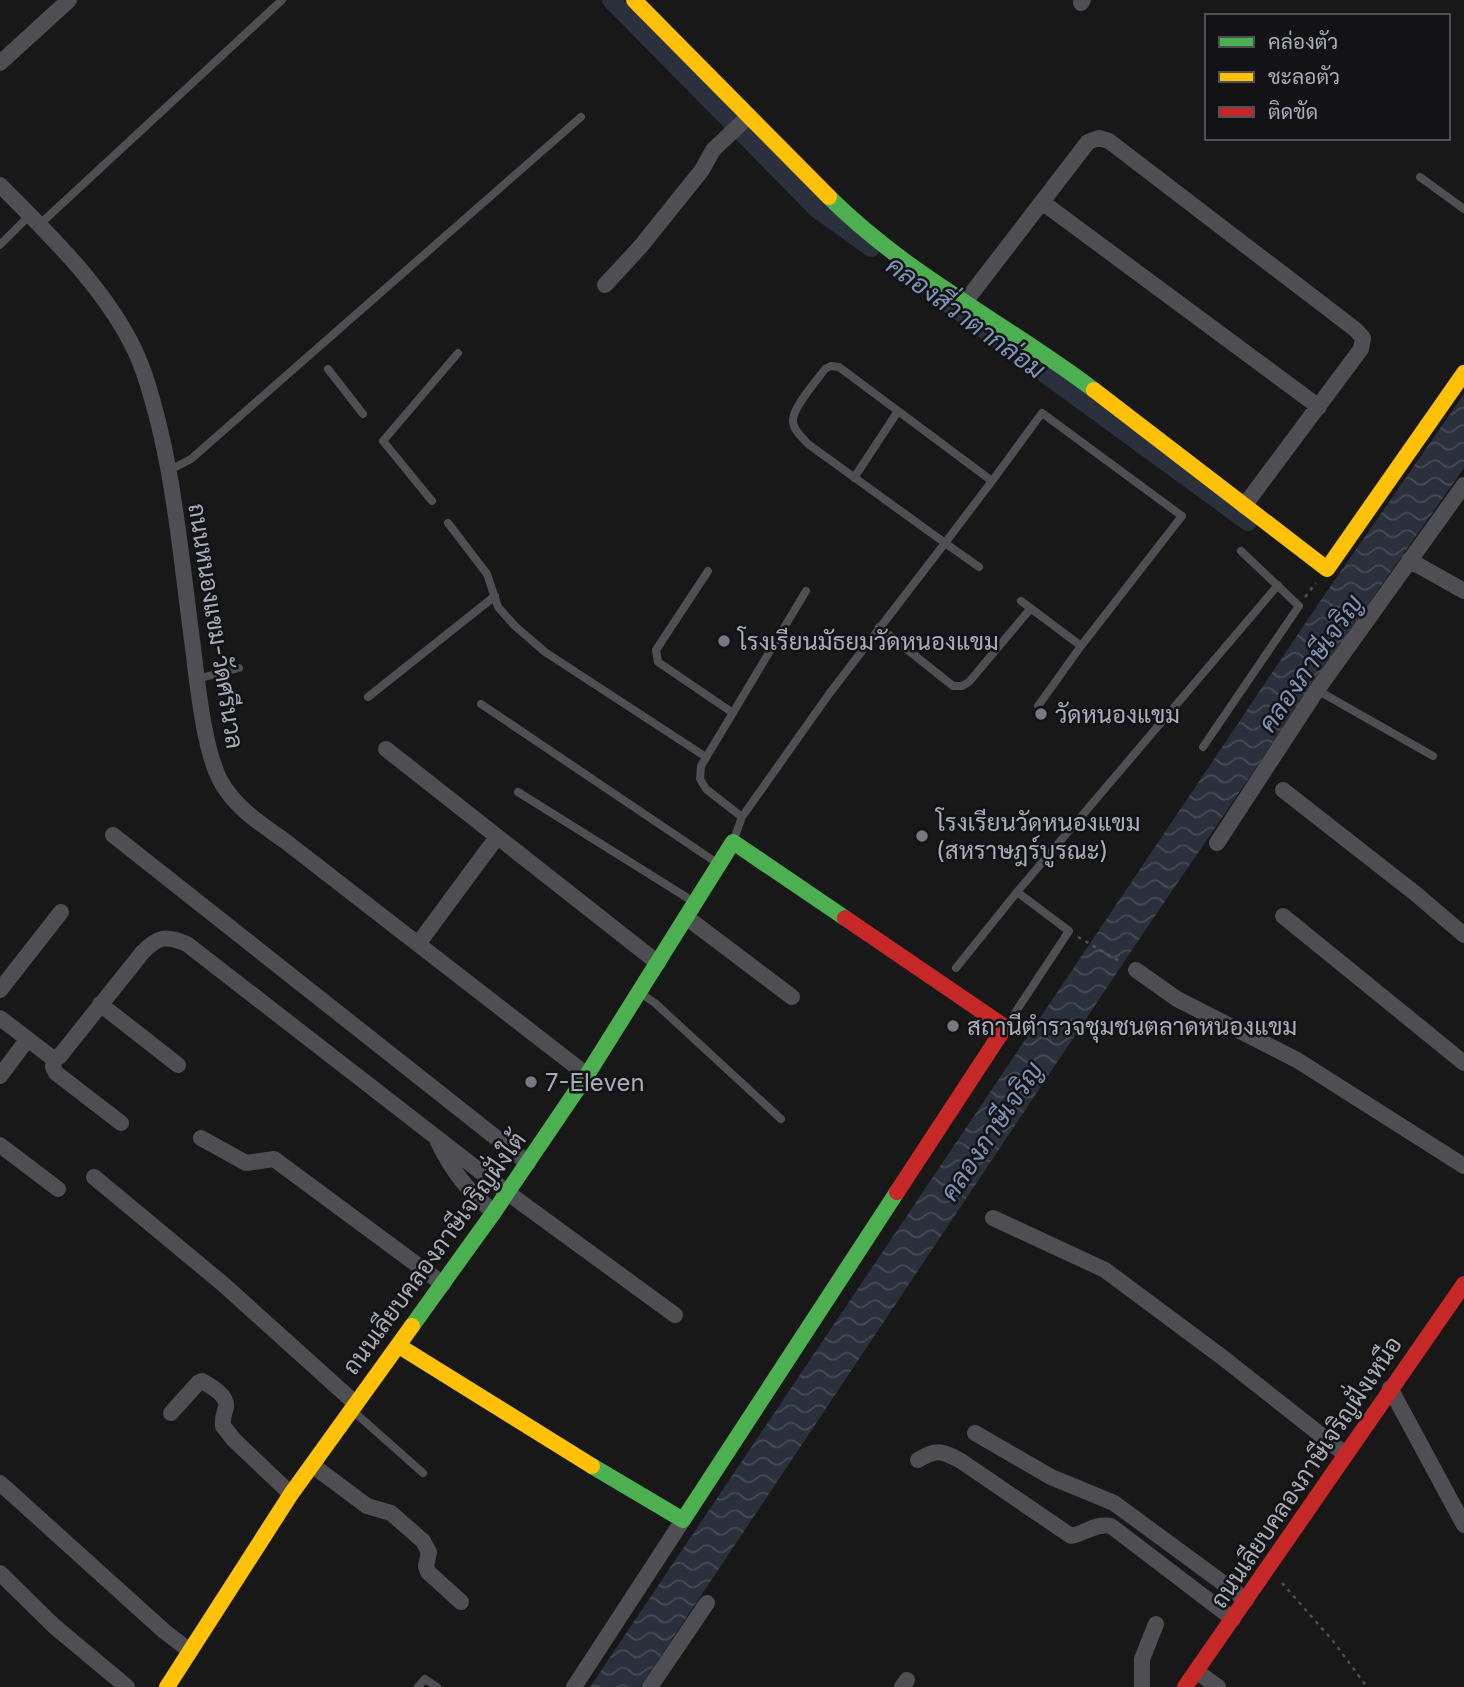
<svg xmlns="http://www.w3.org/2000/svg" width="1464" height="1687" viewBox="0 0 1464 1687" font-family="Inter,Sarabun,sans-serif">
<defs>
<pattern id="water-waves" width="16" height="10" patternUnits="userSpaceOnUse" patternTransform="scale(1.75)"><rect width="16" height="10" fill="#2a313c"/><path d="M0 5q4-4 8 0t8 0" fill="none" stroke="#464c56"/></pattern>
</defs>
<rect width="100%" height="100%" fill="#181819"/>
<path fill="url(#water-waves)" d="M1464,394v74l-110,156 -212,311 -502,752h-50l731,-1087z"/>
<g fill="none" stroke-linecap="round" stroke-linejoin="round">
<path stroke="#2a313c" stroke-width="18" d="M611,0l206,209 54,39
M942,299l306,223"/>
<path stroke="#4f4f54" stroke-width="2.5" stroke-dasharray="3.5 5" stroke-linecap="butt" d="M1305,597l11,-14
M1078,937l43,25
M1282,1583l51,58 34,46"/>
<path stroke="#4e4e53" stroke-width="8" d="M1420,177l44,32
M39,225l243,-225
M0,245l30,-30
M831,366l8,1 153,114 -47,62 -137,-99c-6,-7 -15,-14 -15,-23 -1,-13 24,-41 32,-52z
M328,369l35,45
M170,470l21,-11 390,-342
M854,478l44,-67
M992,481l50,-68 140,103 -101,130 -60,-45
M432,501l-49,-60 75,-88
M448,523l39,51 11,33 17,19 30,26 161,105
M708,571l-52,79 2,12 75,51
M879,627l74,59h9l7,-4 62,-74
M197,679l42,-11
M1317,690l116,66
M368,697l127,-101
M481,704l236,159
M1038,706l43,-60
M1203,747l96,-141 -58,-55
M518,792l176,110
M742,817l-36,-28 -6,-10 1,-13 105,-175
M734,839l8,-22 87,-123 116,-151 34,24
M956,968l61,-76
M640,993l15,10 126,116
M1007,1025l62,-94 -52,-39 261,-307
M353,1411l70,62
M418,1687l7,-8 12,8"/>
<path stroke="#4e4e53" stroke-width="16" d="M1081,3l2,-3
M0,63l69,-63
M0,185c52,52 120,117 144,188 29,86 36,177 48,267 5,38 11,107 28,140 15,28 40,43 65,61l302,234
M1042,202l277,205
M605,285l36,-39 61,-76 11,-20 36,-34
M965,302l123,-160 11,-4 10,3 247,189 7,8 -2,11 -117,157
M1409,560l55,31
M386,749l272,214
M1283,790l133,104 48,41
M113,835l415,328
M1217,843l100,-153 147,-205
M1283,916l181,147
M686,917l106,80
M418,944l79,-107
M1136,970l41,29 120,61 167,106
M0,990l61,-78
M100,1004l78,61
M0,1018l51,39h8l83,-104c16,-17 24,-18 45,-9l321,249 167,122
M55,1058l-2,9 3,6 65,50
M0,1076l27,-36
M201,1138l45,25 28,-4 169,125
M438,1142c15,30 30,50 56,70
M0,1145l58,44
M94,1177l129,107 132,119
M993,1218l112,52 117,87 123,97
M1390,1388l74,137
M171,1413l27,-30 4,-2c9,5 26,15 24,26 -2,7 -4,11 -3,19l11,14 57,54
M975,1433l76,44 63,26 132,97
M918,1460c19,-12 24,-9 43,1l110,75c15,-3 24,-13 40,-10l122,93
M312,1465l55,41 24,7 32,28 6,11 -3,14 2,6 33,30
M0,1483l164,148 26,20
M0,1573l54,53 73,61
M1196,1671l22,16
M574,1687l109,-167
M650,1687l57,-84
M902,1687l5,-7
M1142,1687v-28l14,-35"/>
<path stroke="#4caf50" stroke-width="16" d="M829,197c78,78 178,127 265,193
M412,1326l82,-114 93,-137 146,-233 112,76
M592,1466l91,54 214,-328"/>
<path stroke="#ffc107" stroke-width="16" d="M634,0l195,197
M1094,390l233,179 137,-196
M399,1346l193,120
M167,1687l124,-193 121,-168"/>
<path stroke="#c62828" stroke-width="16" d="M845,918l160,109 -108,165
M1185,1687l279,-403"/>
</g>
<g fill="#767882" stroke="#131215" stroke-width="2.5">
<circle cx="724" cy="641" r="7"/>
<circle cx="1041" cy="714" r="7"/>
<circle cx="922" cy="836" r="7"/>
<circle cx="953" cy="1026" r="7"/>
<circle cx="531" cy="1082" r="7"/>
</g>
<g text-anchor="middle" dominant-baseline="central" stroke-width="5" stroke-linejoin="round" paint-order="stroke">
<g font-size="24" fill="#a9acba" stroke="#131215">
<text transform="translate(216 626) rotate(81)">ถนนหนองแขม-วัดศรีนวล</text>
<text transform="translate(434 1253) rotate(-54)">ถนนเลียบคลองภาษีเจริญฝั่งใต้</text>
<text transform="translate(1306 1472) rotate(-56)">ถนนเลียบคลองภาษีเจริญฝั่งเหนือ</text>
</g>
<g font-size="24" fill="#a9acba" stroke="#131215" text-anchor="start">
<text x="738" y="641">โรงเรียนมัธยมวัดหนองแขม</text>
<text x="1055" y="714">วัดหนองแขม</text>
<text x="936" y="822">โรงเรียนวัดหนองแขม<tspan x="936" dy="28">(สหราษฎร์บูรณะ)</tspan></text>
<text x="967" y="1026">สถานีตำรวจชุมชนตลาดหนองแขม</text>
<text x="545" y="1082">7-Eleven</text>
</g>
<g font-size="26" font-style="italic" fill="#7e94b7" stroke="#131215">
<text transform="translate(966 317) rotate(36)">คลองสี่วาตากล่อม</text>
<text transform="translate(1310 663) rotate(-55)">คลองภาษีเจริญ</text>
<text transform="translate(991 1131) rotate(-56)">คลองภาษีเจริญ</text>
</g>
</g>
<rect x="1205" y="14" width="245" height="126" fill="#131215" stroke="#4f5057" stroke-width="2"/>
<rect x="1219" y="37" width="35" height="10" fill="#4caf50" stroke="#4f5057" stroke-width="2"/>
<text x="1268" y="49" font-size="21" fill="#a9acba">คล่องตัว</text>
<rect x="1219" y="72" width="35" height="10" fill="#ffc107" stroke="#4f5057" stroke-width="2"/>
<text x="1268" y="84" font-size="21" fill="#a9acba">ชะลอตัว</text>
<rect x="1219" y="107" width="35" height="10" fill="#c62828" stroke="#4f5057" stroke-width="2"/>
<text x="1268" y="119" font-size="21" fill="#a9acba">ติดขัด</text>
</svg>
